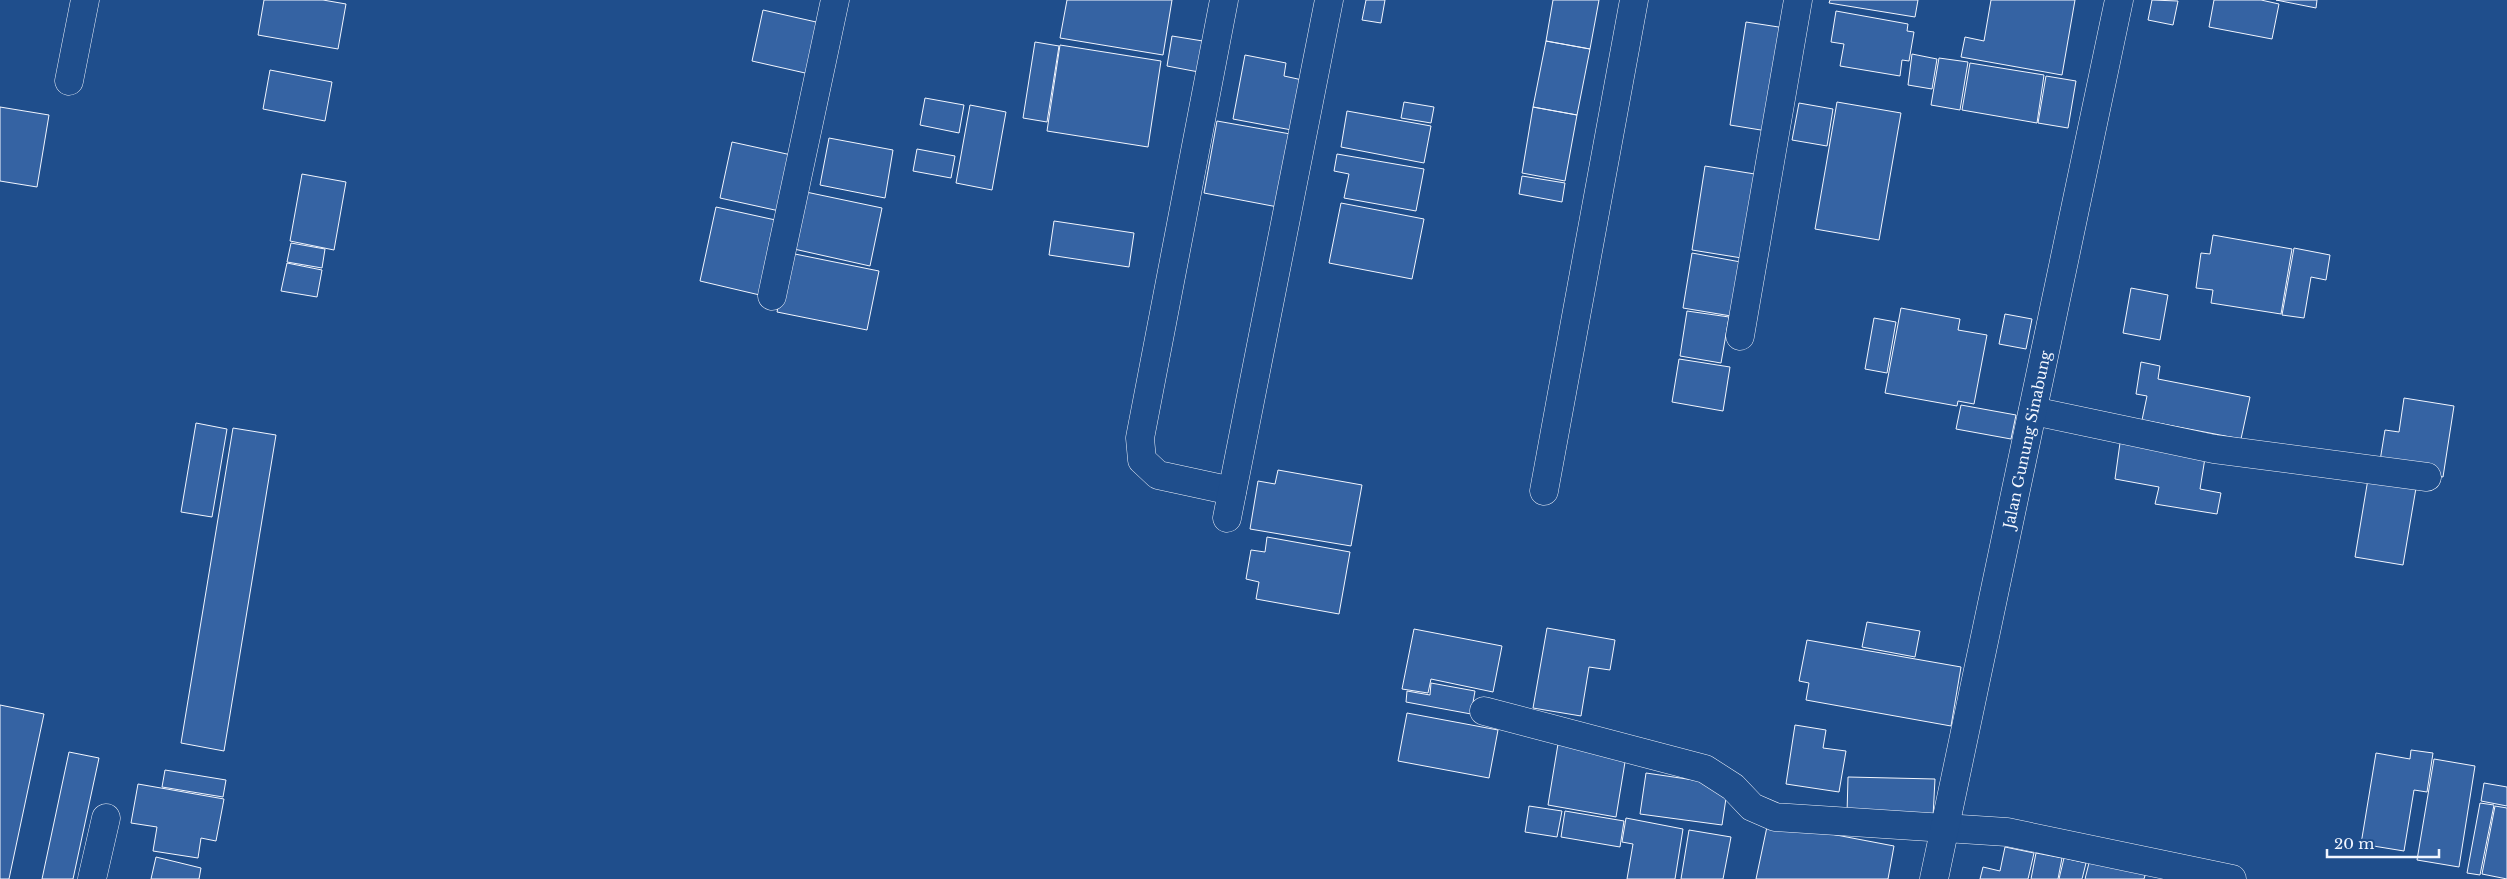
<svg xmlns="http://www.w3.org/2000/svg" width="2507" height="879" viewBox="0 0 2507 879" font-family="'Libre Baskerville',serif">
<rect width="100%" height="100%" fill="#1f4e8c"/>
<path fill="#3563a3" stroke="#f2f6ff" d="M264,0h59l23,4 -8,45 -80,-14z
M1067,0h105l-9,55 -103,-17z
M1366,0h19l-4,23 -19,-3z
M1553,0h46l-9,49 -44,-8z
M1830,0h88l-3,17 -86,-14z
M1991,0h84l-13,75 -101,-18 4,-20 19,4z
M2152,0l26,1 -5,24 -25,-5z
M2214,0h47l18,4 -7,35 -63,-12z
M2276,0h41l-1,8z
M763,10l62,14 -11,51 -62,-14z
M1836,11l72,13 -1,7 7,1 -5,29 -7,-1 -2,16 -60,-10 4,-22 -13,-2z
M1746,22l39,6 -18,103 -37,-6z
M1172,36l37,6 -5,31 -37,-7z
M1546,41l44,8 -13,66 -44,-8z
M1035,42l24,4 -12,76 -24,-4z
M1060,45l101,16 -13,86 -101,-16z
M1912,54l25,5 -5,30 -24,-4z
M1245,55l41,8 -2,13 23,5 -10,50 -64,-12z
M1939,58l29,4 -8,48 -29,-5z
M1970,63l74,12 -7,48 -75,-13z
M270,70l62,12 -7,39 -62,-12z
M2046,76l30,5 -8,47 -30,-5z
M925,98l39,7 -5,28 -39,-8z
M1404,102l30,5 -3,16 -30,-5z
M1837,102l64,11 -22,127 -64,-11z
M1799,103l34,6 -6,37 -35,-6z
M970,105l36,7 -14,78 -36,-7z
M0,107l49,8 -12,72 -37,-6z
M1533,107l44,8 -12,66 -43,-8z
M1347,111l84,15 -7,37 -83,-16z
M1217,121l79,14 -13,73 -79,-15z
M829,138l64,12 -8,48 -65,-13z
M732,142l64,14 -12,56 -64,-14z
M917,149l38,7 -4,22 -38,-7z
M1337,154l87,15 -8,42 -72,-13 5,-24 -15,-3z
M1705,166l56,9 -13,84 -56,-9z
M302,174l44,8 -12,68 -44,-9z
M1522,176l43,7 -3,19 -43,-8z
M806,192l76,16 -12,58 -76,-17z
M1341,203l83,16 -12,60 -83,-16z
M716,207l64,14 -16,75 -64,-15z
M1054,221l80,12 -5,34 -80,-12z
M2213,235l79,14 -11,65 -70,-11 2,-13 -17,-2 5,-35 9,1z
M291,243l34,6 -3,19 -35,-6z
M2294,248l36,7 -4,25 -15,-3 -7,41 -22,-3z
M790,253l89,18 -12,59 -90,-18z
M1692,253l54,10 -9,54 -54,-9z
M287,263l35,7 -5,27 -36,-6z
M2131,288l37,7 -8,45 -37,-7z
M1901,308l59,11 -2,11 29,5 -13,69 -16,-3 -1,5 -72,-13z
M1687,311l42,6 -8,46 -41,-7z
M2005,314l27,5 -6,30 -27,-5z
M1874,318l22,4 -9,51 -22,-4z
M1679,359l51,8 -7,44 -51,-9z
M2141,362l19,4 -2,13 92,18 -9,42 -99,-19 5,-24 -11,-2z
M2404,398l50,8 -11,71 -64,-10 6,-37 14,2z
M1961,405l55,10 -5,24 -55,-10z
M196,423l31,6 -15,88 -31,-5z
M233,428l43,7 -52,316 -43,-8z
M2120,443l85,15 -5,31 21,4 -4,21 -62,-10 4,-17 -44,-8z
M1278,470l84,15 -11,61 -101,-17 8,-48 17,3z
M2368,479l48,9 -13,77 -48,-8z
M1267,537l83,15 -11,62 -83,-15 3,-17 -13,-3 5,-29 14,2z
M1867,622l53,9 -5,26 -53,-10z
M1547,628l68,12 -5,30 -21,-3 -8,49 -48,-8z
M1414,629l88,17 -9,46 -62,-13 -3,14 -26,-4z
M1807,640l154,27 -10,59 -145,-26 3,-17 -10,-2z
M1431,683l44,8 -4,23 -65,-12 1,-11 23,4z
M0,705l44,9 -35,165h-9z
M1407,713l91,17 -9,48 -91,-17z
M1795,725l31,5 -3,18 23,3 -7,41 -53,-8z
M1558,744l68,12 -10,61 -68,-12z
M2411,750l22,3 -6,39 -13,-2 -10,61 -43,-7 15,-91 34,6z
M69,752l30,6 -26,121h-31z
M2434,759l41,7 -16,101 -42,-7z
M165,770l61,10 -3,17 -61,-10z
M1646,773l82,12 -6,40 -82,-11z
M1848,777l87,2 -2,38 -86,-3z
M2484,783l23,4v19l-26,-5z
M138,784l86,15 -8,42 -15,-3 -3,20 -45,-7 4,-24 -26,-4z
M2480,803l14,2 -14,70 -13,-2z
M1529,806l33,5 -5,26 -32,-5z
M2495,806l12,2v71l-25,-5z
M1565,811l59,10 -4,26 -59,-10z
M1626,818l57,11 -8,50h-48l6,-35 -11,-2z
M1768,822l126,24 -6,33h-132z
M1689,830l42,7 -8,42h-42z
M2005,847l29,6 -6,26h-48l3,-12 17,4z
M2036,853l26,5 -4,21h-27z
M156,857l45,11 -2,11h-48z
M2064,858l22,5 -4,16h-23z
M2090,859l56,13 -2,7h-59z"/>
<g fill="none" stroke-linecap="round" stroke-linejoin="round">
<defs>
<g id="minor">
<path d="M1224,0l-84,438 2,22 16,15 74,16"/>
<path d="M69,81l16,-81"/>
<path d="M772,296l63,-296"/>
<path d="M1740,336l58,-336"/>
<path d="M2033,411l181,38 213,28"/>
<path d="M1544,491l90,-491"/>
<path d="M1227,518l102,-518"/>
<path d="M1484,711l221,58 28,18 19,20 23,10 232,15 225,47"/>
<path d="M92,879l14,-61"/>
<path id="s1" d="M1934,879l185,-879"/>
</g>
</defs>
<use href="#minor" stroke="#f2f6ff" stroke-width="29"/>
<use href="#minor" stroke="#1f4e8c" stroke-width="28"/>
</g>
<g text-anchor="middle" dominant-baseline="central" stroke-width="4" stroke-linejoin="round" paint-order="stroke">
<g font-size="15" fill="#f2f6ff" stroke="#1f4e8c">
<text stroke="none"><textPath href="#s1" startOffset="449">Jalan Gunung Sinabung</textPath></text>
</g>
</g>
<path d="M2327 849v8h112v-8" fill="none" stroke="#f2f6ff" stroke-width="2.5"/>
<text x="2334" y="849" font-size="15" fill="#f2f6ff" stroke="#1f4e8c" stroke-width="4" paint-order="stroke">20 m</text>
</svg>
